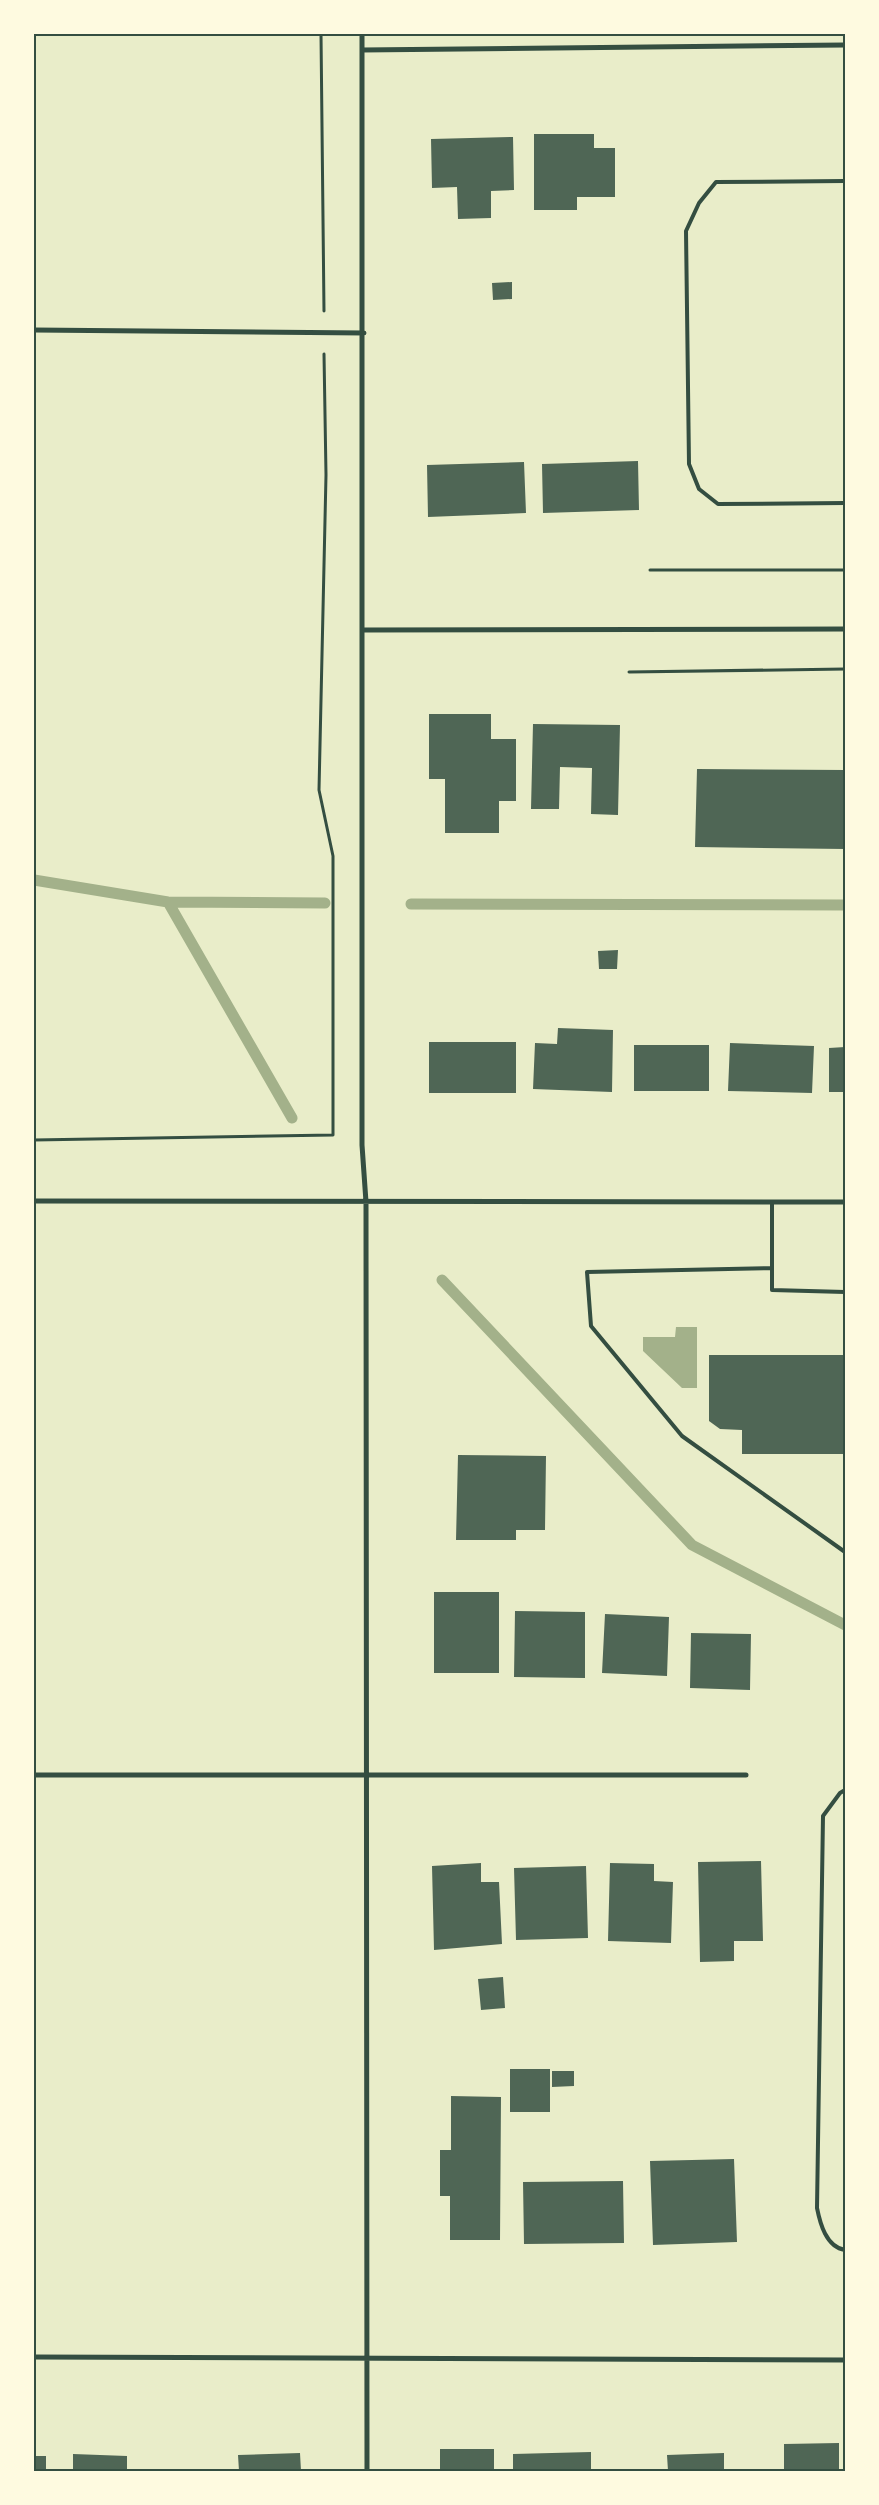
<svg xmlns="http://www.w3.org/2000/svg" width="879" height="2505" viewBox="0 0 879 2505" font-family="Mulish,sans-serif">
<rect width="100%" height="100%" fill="#e9edc9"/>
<path fill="#a3b18a" d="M676,1327h21v61h-15l-39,-37v-14h32z"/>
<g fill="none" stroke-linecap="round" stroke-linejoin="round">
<path stroke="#a3b18a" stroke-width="11" d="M34,880l134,22 157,1
M168,902l124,216
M411,904l434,1
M442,1280l250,265 153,80"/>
</g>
<path fill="#4f6655" d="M534,134h60v14h21v49h-38v13h-43z
M513,137l1,53 -23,1v27l-33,1 -1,-32 -25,1 -1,-49z
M512,282v17l-19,1 -1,-17z
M638,461l1,49 -96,3 -1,-49z
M524,462l2,51 -98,4 -1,-52z
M429,714h62v25h25v62h-17v32h-54v-54h-16z
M533,724l87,1 -2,90 -27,-1 1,-46 -32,-1 -1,42h-28z
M697,769l148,1v79l-150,-2z
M618,950l-1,19h-18l-1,-18z
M558,1028l55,2 -1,62 -79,-3 2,-46 22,1z
M429,1042h87v51h-87z
M730,1043l84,3 -2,47 -84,-2z
M634,1045h75v46h-75z
M845,1047v45h-16v-44z
M709,1355h136v99h-103v-24l-22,-1 -11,-8z
M458,1455l88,1 -1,74h-29v10h-60z
M434,1592h65v81h-65z
M515,1611l70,1v66l-71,-1z
M605,1614l64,3 -2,59 -65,-3z
M691,1633l60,1 -1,56 -60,-2z
M761,1861l2,80h-29v20l-34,1 -2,-100z
M481,1863v19h18l3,62 -68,6 -2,-84z
M610,1863l44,1v17l19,1 -2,61 -63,-2z
M586,1866l2,72 -72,2 -2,-72z
M503,1977l2,31 -24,2 -3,-31z
M510,2069h40v43h-40z
M552,2071h22v15l-22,1z
M451,2096l50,1 -1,143h-50v-44h-10v-46h11z
M734,2159l3,83 -84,3 -3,-84z
M623,2181l1,62 -100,1 -1,-62z
M839,2443v28h-55v-27z
M440,2449h54v22h-54z
M591,2452v19h-78v-17z
M300,2453l1,18h-62l-1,-16z
M724,2453v18h-56l-1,-16z
M73,2454l54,2v15h-54z
M34,2456h12v15h-12z"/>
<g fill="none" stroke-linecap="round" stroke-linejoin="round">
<path stroke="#344e41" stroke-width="3" d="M321,34l3,277
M650,570h195
M629,672l216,-3
M34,1140l299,-5v-279l-14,-66 7,-315 -2,-121"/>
<path stroke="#344e41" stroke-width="4" d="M845,181l-129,1 -17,21 -13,28 3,233 10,25 19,15 127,-1
M772,1202v88l73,2
M772,1268l-185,4 4,54 91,110 163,116
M845,1790l-5,3 -17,23 -6,392c3,15 9,39 28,42"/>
<path stroke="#344e41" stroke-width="5" d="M362,34v1111l4,57 1,1269
M362,50l483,-5
M34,330l330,3
M364,630l481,-1
M34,1201l811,1
M34,1775h712
M34,2357l811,3"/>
</g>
<rect width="879" height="2505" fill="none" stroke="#fefae0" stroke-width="70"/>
<rect x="35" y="35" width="809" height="2435" fill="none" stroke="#344e41" stroke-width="2"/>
</svg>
